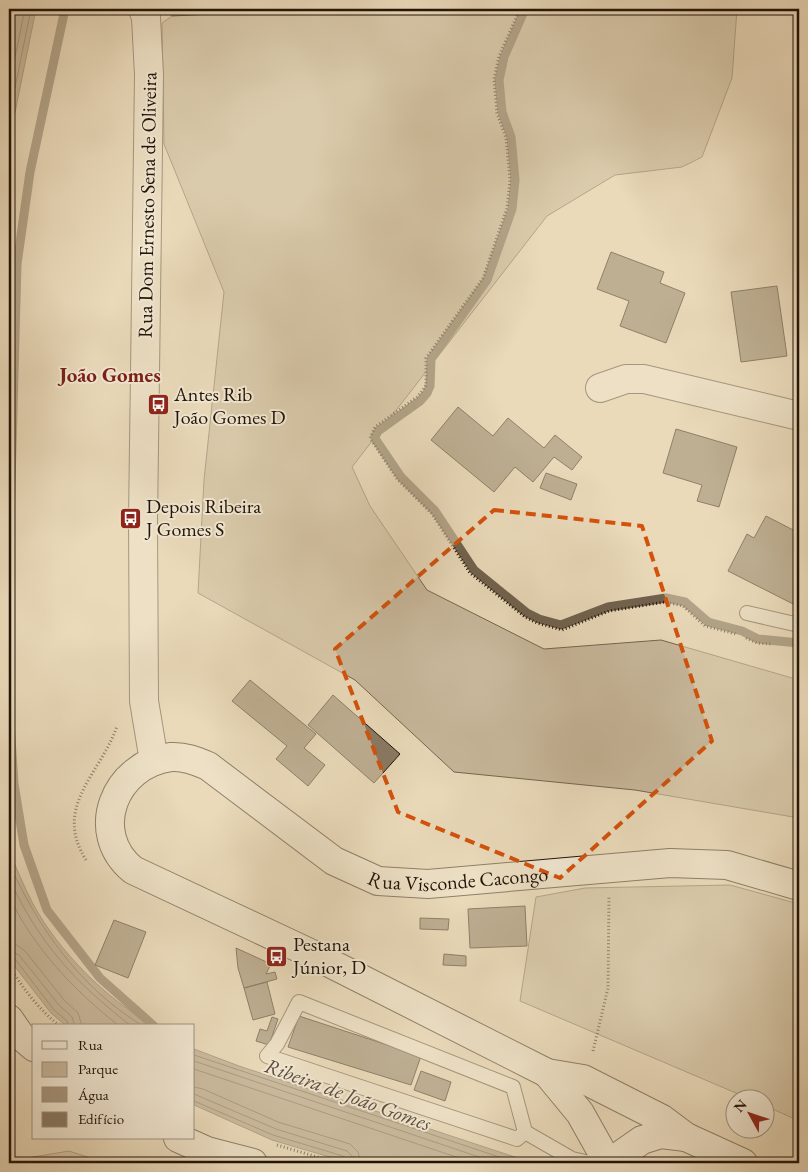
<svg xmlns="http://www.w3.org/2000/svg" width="808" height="1172" viewBox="0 0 808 1172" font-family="'EB Garamond',serif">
<rect width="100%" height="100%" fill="#eadaba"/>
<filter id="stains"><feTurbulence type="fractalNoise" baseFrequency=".004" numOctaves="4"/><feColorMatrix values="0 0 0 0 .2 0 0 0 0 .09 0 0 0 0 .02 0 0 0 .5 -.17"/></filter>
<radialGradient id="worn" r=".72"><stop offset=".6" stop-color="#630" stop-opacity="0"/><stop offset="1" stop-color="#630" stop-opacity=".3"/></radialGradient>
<path fill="#c8b89c" stroke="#746652" d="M211,9h526l-5,69 -30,79 -20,10 -67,8 -68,41 -195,251 18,39 57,84 117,59 117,-9 138,40v138l-164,-28 -181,-18 -99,-92 -157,-87 6,-113 20,-188 -60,-148 -2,-121 10,-7 39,-3z
M730,885l69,19v217l-33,-15v-6l-16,-1 -230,-98 16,-104 49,-9z
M69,1151l37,12h-97v-2z"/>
<path fill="#a6967d" stroke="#71624e" d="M9,9h27l-27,133z
M9,851c8,18 15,36 24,53 27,49 72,93 120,122h-87l-15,-13 -42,-54z
M194,1049l45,17 294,97h-183l-78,-23 -78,-35z"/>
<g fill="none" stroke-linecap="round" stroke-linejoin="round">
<path stroke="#645442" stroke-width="1" d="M9,86l16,-77
M9,117l22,-108
M9,863c29,65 72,126 134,163
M9,878c30,66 66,104 122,148
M9,896c25,53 65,94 110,130
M9,944l8,1 8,6 39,49 14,13 4,13
M9,951l10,4 40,50 13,12 3,9
M9,957l6,2 39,51 13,11 1,5
M194,1055l323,108
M194,1061l303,102
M194,1069l280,94
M194,1087l9,2 75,33 72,22 8,8 3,11
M194,1094l82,35 71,22 5,5 2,7
M194,1101l79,34 70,21 4,7"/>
<path stroke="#71624e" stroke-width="9" d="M525,9l-21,48 -5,23 3,32 9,25 4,43 -3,29 -25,71 -56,79 -1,27 -3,7 -7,8 -42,30 -3,6 1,3 25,37 34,34 39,59 53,43 12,6 22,6 47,-18 58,-9 19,4 23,20 34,9 16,8 41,4
M9,558l8,-294 13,-92 35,-163
M9,708l5,76 10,61 23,65 53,68 54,48"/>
</g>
<path fill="#8a7a65" stroke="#211308" d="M172,9h39l1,5 -40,2z
M611,252l53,20 -4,11 25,10 -19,50 -46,-17 9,-25 -32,-12z
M777,286l10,70 -46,6 -10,-70z
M458,407l35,29 15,-18 36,30 11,-13 27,22 -10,13 -18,-13 -21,25 -18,-15 -21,25 -63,-52z
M676,429l61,18 -18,60 -22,-6 5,-16 -39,-12z
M546,473l31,11 -6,16 -31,-12z
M766,516l33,17v74l-71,-36 19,-37 7,4z
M250,680l66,54 -12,14 21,17 -17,21 -32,-27 11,-13 -55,-45z
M333,695l67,59 -26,29 -66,-58z
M525,906l2,40 -57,2 -2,-39z
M420,918l29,1 -1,11 -28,-1z
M114,920l32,12 -18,46 -33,-13z
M236,948l35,16 -5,10 9,-2 2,7 -33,9 -6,-20z
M444,954l22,2v10l-23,-1z
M267,982l8,32 -22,6 -9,-32z
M299,1016l122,40 -10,29 -123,-38z
M272,1017l6,2 -9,26 -13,-4 4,-12 7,2z
M421,1071l30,11 -6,19 -31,-11z"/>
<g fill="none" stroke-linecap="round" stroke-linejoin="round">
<defs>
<path id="service" d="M747,613l52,12
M525,1132l-8,7 -250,-83 10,-12 22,-42 214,85 12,45 47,27 18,4"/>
<path id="minor" d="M143,9l3,9 3,57 -6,445 1,181 10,60
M600,388l26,-9h18l155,37"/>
<g id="secondary">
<path d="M9,1019l11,16 14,12"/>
<path d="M547,1073l33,40 28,50"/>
<path d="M178,1138l29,13 46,12"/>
<path d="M609,1163l33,-23 19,-6 25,3"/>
<path id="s1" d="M743,1163l-57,-26 -24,-18 -79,-40 -36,-6 -233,-118 -181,-85c-46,-38 -18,-106 38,-113 13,-1 25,4 37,9l126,95 44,20 50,3 242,-21 57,2 72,21"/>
</g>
</defs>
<use href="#service" stroke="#534534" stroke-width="16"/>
<use href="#minor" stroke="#534534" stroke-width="30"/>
<use href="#secondary" stroke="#211308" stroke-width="30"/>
<path stroke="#211308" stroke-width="3" stroke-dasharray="1 2.5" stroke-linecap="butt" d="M520,9l-21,47 -5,23 3,34 9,25 4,42 -3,28 -24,70 -57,80v27l-3,5 -6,7 -42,30 -5,11 27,41 35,35 38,59 55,44 12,6 25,7 47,-19 56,-9 18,4 22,20 31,8
M746,638l11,5 14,1
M86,860c-34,-54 15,-86 31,-134
M9,966c13,21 31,45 51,60
M593,1051l15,-63 1,-91
M277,1145l61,18"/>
<use href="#service" stroke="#f1e7d2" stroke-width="14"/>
<use href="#minor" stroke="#f1e7d2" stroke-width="28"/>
<use href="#secondary" stroke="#f1e7d2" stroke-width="28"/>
</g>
<path d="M0 0H808V1172H0ZM494,510l148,16 70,215 -152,137 -162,-66 -63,-163z" fill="#eadaba" fill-opacity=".55" fill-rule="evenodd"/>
<path fill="none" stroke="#d4520c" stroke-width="4" stroke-dasharray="10 6" stroke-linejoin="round" d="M494,510l148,16 70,215 -152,137 -162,-66 -63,-163z"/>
<defs>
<symbol id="bus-square" viewBox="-11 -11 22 22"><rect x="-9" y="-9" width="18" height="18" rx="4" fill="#8f2418" stroke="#f1e7d2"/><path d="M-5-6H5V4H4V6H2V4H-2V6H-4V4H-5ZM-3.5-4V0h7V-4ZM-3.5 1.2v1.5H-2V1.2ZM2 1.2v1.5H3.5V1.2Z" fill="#fff"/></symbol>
</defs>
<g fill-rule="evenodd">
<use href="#bus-square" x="146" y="392" width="25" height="25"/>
<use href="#bus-square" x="118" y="506" width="25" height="25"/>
<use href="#bus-square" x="264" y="944" width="25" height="25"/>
</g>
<g text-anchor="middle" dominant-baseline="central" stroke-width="4" stroke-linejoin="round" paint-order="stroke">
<g font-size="20" fill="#211308" stroke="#f1e7d2">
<text transform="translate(147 205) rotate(-89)">Rua Dom Ernesto Sena de Oliveira</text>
<text stroke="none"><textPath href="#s1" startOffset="1156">Rua Visconde Cacongo</textPath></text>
</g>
<g font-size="20" fill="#211308" stroke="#f1e7d2" text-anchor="start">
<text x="174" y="394">Antes Rib<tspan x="174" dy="23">João Gomes D</tspan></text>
<text x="146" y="506">Depois Ribeira<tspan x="146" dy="23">J Gomes S</tspan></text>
<text x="293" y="944">Pestana<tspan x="293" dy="23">Júnior, D</tspan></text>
</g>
<g font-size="21" font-weight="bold" fill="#7a1f14" stroke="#f1e7d2">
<text x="110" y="374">João Gomes</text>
</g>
<g font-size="21" font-style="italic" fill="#5d4e3d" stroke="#f1e7d2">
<text transform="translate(348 1094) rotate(20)">Ribeira de João Gomes</text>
</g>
</g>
<rect width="808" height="1172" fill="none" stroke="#eadaba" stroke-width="30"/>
<rect x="10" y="10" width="788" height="1152" fill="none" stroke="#211308" stroke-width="2.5"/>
<rect x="15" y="15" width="778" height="1142" fill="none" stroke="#211308"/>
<rect x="32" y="1024" width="162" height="115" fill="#f1e7d2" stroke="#9e9281"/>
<rect x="42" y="1041" width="25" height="8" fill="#f1e7d2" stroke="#9e9281"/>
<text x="78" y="1050" font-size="15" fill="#211308">Rua</text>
<rect x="42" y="1062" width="25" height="15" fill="#c8b89c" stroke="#9e9281"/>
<text x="78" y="1074" font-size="15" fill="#211308">Parque</text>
<rect x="42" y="1087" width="25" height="15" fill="#a6967d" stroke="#9e9281"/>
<text x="78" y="1100" font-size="15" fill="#211308">Água</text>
<rect x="42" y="1112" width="25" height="15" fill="#8a7a65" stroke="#9e9281"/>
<text x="78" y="1124" font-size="15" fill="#211308">Edifício</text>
<g transform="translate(750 1114) rotate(310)"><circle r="24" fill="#f1e7d2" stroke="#9e9281"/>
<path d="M0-4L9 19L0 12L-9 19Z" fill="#8f2418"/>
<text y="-8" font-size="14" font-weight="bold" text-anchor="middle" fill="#211308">N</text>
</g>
<rect width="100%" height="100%" filter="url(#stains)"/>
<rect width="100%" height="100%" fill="url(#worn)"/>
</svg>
